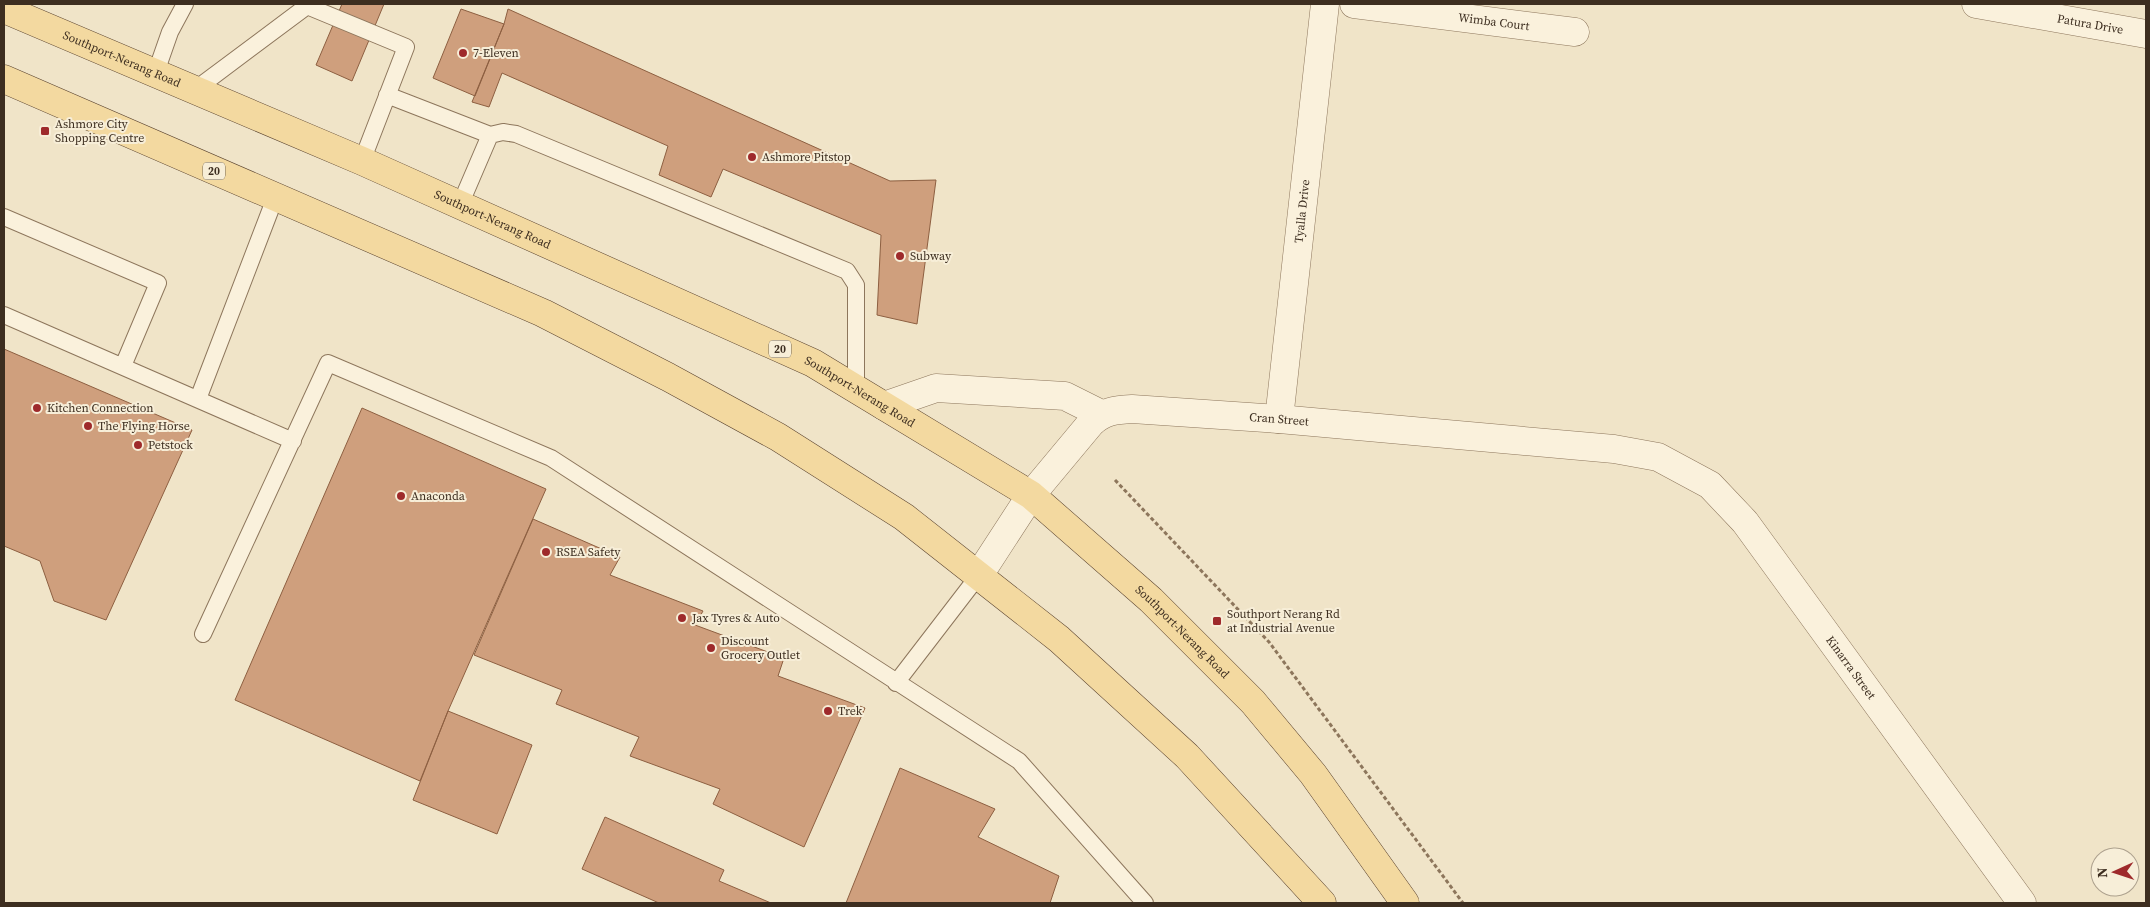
<svg xmlns="http://www.w3.org/2000/svg" width="2150" height="907" viewBox="0 0 2150 907" font-family="'Source Serif 4',serif">
<rect width="100%" height="100%" fill="#f0e4c8"/>
<path fill="#cf9f7d" stroke="#8d5f41" d="M342,4h42l-32,77 -36,-16z
M461,9l43,15 -29,72 -42,-18z
M508,9l382,172 46,-1 -19,144 -40,-9 4,-80 -158,-66 -12,28 -52,-22 9,-29 -166,-73 -13,34 -17,-5 32,-78z
M4,349l188,81 -86,190 -52,-19 -14,-40 -36,-15z
M362,408l184,81 -98,222 -28,70 -185,-81z
M533,519l87,38 -10,18 93,36 -8,14 89,33 -6,18 87,32 -61,139 -91,-43 7,-15 -90,-33 9,-19 -83,-33 6,-14 -88,-35z
M448,711l84,34 -35,89 -84,-34z
M900,768l95,41 -17,28 81,39 -9,27h-204z
M605,817l119,53 -5,11 52,22h-112l-77,-34z"/>
<g fill="none" stroke-linecap="round" stroke-linejoin="round">
<defs>
<path id="service" d="M156,72l14,-40 15,-28
M196,89l111,-83 99,41 -44,114
M387,95l103,40 13,-3 13,2 331,137 9,14v104
M460,205l30,-70
M4,217l154,66 -35,83
M4,315l289,126
M198,399l77,-201
M203,634l125,-271 223,95 468,303 126,142
M896,683l83,-108"/>
<g id="minor">
<path id="s1" d="M1354,4l221,28"/>
<path id="s2" d="M1976,4l170,30"/>
<path d="M884,406l52,-18 129,8 36,18"/>
<path id="s3" d="M1279,419l46,-415"/>
<path id="s4" d="M979,575l52,-80 60,-72c13,-12 24,-13 41,-14l147,10 335,30 44,8 52,28 35,37 277,381"/>
</g>
<g id="primary">
<path id="s5" d="M4,9l358,152 451,202 218,132 120,105 102,102 60,72 92,129"/>
<path d="M4,79l539,234 125,64 110,60 126,80 155,122 128,117 135,147"/>
</g>
</defs>
<use href="#service" stroke="#8d765c" stroke-width="18"/>
<use href="#minor" stroke="#8d765c" stroke-width="29"/>
<use href="#primary" stroke="#5b4430" stroke-width="29"/>
<path stroke="#8d765c" stroke-width="3" stroke-dasharray="4 2.5" stroke-linecap="butt" d="M1115,480l154,162 194,261"/>
<use href="#service" stroke="#faf1dc" stroke-width="16"/>
<use href="#minor" stroke="#faf1dc" stroke-width="28"/>
<use href="#primary" stroke="#f3d9a0" stroke-width="28"/>
</g>
<g fill="#9e2a2b" stroke="#f7eed8" stroke-width="2">
<circle cx="463" cy="53" r="5"/>
<rect x="40" y="126" width="10" height="10" rx="2.5"/>
<circle cx="752" cy="157" r="5"/>
<circle cx="900" cy="256" r="5"/>
<circle cx="37" cy="408" r="5"/>
<circle cx="88" cy="426" r="5"/>
<circle cx="138" cy="445" r="5"/>
<circle cx="401" cy="496" r="5"/>
<circle cx="546" cy="552" r="5"/>
<circle cx="682" cy="618" r="5"/>
<rect x="1212" y="616" width="10" height="10" rx="2.5"/>
<circle cx="711" cy="648" r="5"/>
<circle cx="828" cy="711" r="5"/>
</g>
<g text-anchor="middle" dominant-baseline="central" stroke-width="4" stroke-linejoin="round" paint-order="stroke">
<g fill="#f7eed8" stroke="#756857" stroke-width="1">
<rect x="203" y="162.5" width="22" height="17" rx="4"/>
<rect x="769" y="340.5" width="22" height="17" rx="4"/>
</g>
<g font-size="11" font-weight="bold" fill="#3d2e20">
<text x="214" y="171">20</text>
<text x="780" y="349">20</text>
</g>
<g font-size="12" fill="#3d2e20" stroke="#f7eed8">
<text stroke="none"><textPath href="#s1" startOffset="141">Wimba Court</textPath></text>
<text stroke="none"><textPath href="#s2" startOffset="116">Patura Drive</textPath></text>
<text stroke="none"><textPath href="#s5" startOffset="128">Southport-Nerang Road</textPath></text>
<text stroke="none"><textPath href="#s3" startOffset="209">Tyalla Drive</textPath></text>
<text stroke="none"><textPath href="#s5" startOffset="532">Southport-Nerang Road</textPath></text>
<text stroke="none"><textPath href="#s5" startOffset="938">Southport-Nerang Road</textPath></text>
<text stroke="none"><textPath href="#s4" startOffset="381">Cran Street</textPath></text>
<text stroke="none"><textPath href="#s5" startOffset="1342">Southport-Nerang Road</textPath></text>
<text stroke="none"><textPath href="#s4" startOffset="1052">Kinarra Street</textPath></text>
</g>
<g font-size="12" fill="#3d2e20" stroke="#f7eed8" text-anchor="start">
<text x="473" y="53">7-Eleven</text>
<text x="55" y="124">Ashmore City<tspan x="55" dy="14">Shopping Centre</tspan></text>
<text x="762" y="157">Ashmore Pitstop</text>
<text x="910" y="256">Subway</text>
<text x="47" y="408">Kitchen Connection</text>
<text x="98" y="426">The Flying Horse</text>
<text x="148" y="445">Petstock</text>
<text x="411" y="496">Anaconda</text>
<text x="556" y="552">RSEA Safety</text>
<text x="1227" y="614">Southport Nerang Rd<tspan x="1227" dy="14">at Industrial Avenue</tspan></text>
<text x="692" y="618">Jax Tyres &amp; Auto</text>
<text x="721" y="641">Discount<tspan x="721" dy="14">Grocery Outlet</tspan></text>
<text x="838" y="711">Trek</text>
</g>
</g>
<rect width="2150" height="907" fill="none" stroke="#3d2e20" stroke-width="10"/>
<g transform="translate(2115 872) rotate(267)"><circle r="24" fill="#f7eed8" stroke="#ada18e"/>
<path d="M0-4L9 19L0 12L-9 19Z" fill="#9e2a2b"/>
<text y="-8" font-size="14" font-weight="bold" text-anchor="middle" fill="#3d2e20">N</text>
</g>
</svg>
